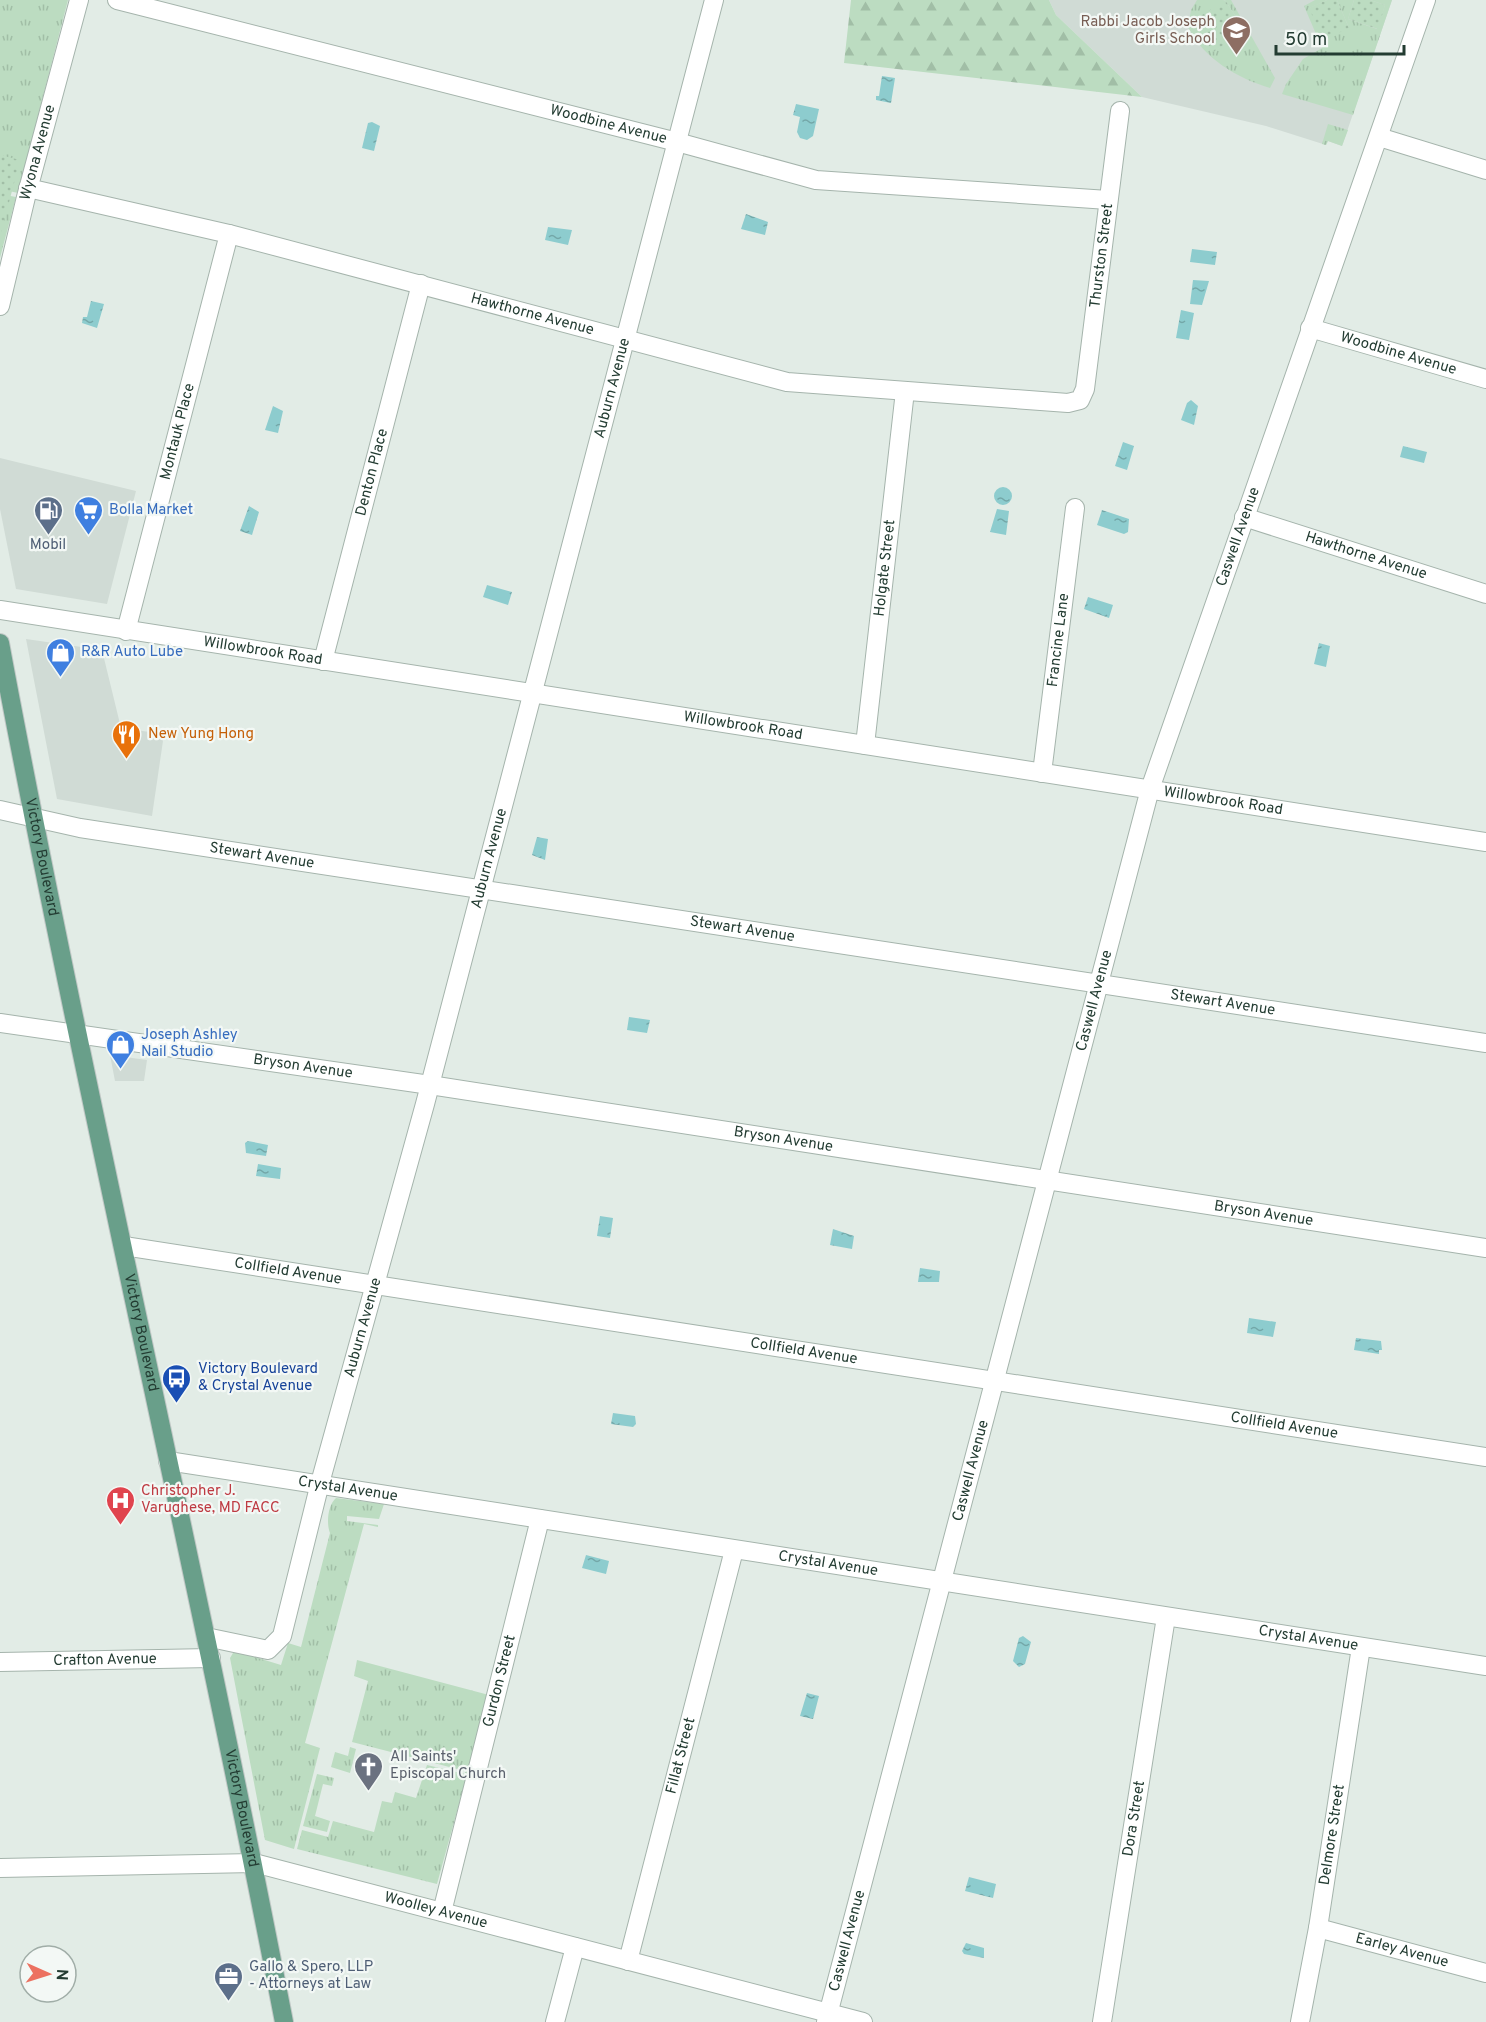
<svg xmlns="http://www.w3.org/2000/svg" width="1486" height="2022" viewBox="0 0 1486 2022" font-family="Overpass,sans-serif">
<defs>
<pattern id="grass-tufts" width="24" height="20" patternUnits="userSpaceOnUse" patternTransform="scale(1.5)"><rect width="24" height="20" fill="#bcdcc1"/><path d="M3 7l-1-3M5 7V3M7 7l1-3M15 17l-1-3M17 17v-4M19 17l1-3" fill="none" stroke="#a1bea6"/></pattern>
<pattern id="forest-firs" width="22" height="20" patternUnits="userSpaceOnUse" patternTransform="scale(1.5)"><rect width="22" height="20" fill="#bcdcc1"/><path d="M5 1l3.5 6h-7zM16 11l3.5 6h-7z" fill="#a1bea6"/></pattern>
<pattern id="park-dots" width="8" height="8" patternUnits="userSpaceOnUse" patternTransform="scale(1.5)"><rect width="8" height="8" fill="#bcdcc1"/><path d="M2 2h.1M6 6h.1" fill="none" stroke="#a1bea6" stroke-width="1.8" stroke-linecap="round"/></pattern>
<pattern id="water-ripples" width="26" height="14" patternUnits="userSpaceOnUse" patternTransform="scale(1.5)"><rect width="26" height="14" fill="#8dccce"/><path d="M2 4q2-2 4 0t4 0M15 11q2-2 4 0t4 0" fill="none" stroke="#73a7a8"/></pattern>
</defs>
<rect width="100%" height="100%" fill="#e2ece6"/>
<path fill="#d0dbd5" d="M1049,0h343l-50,146 -14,-5 -2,4 -60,-19 -124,-29 -86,-82z
M0,458l136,33 -29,113 -91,-15 -16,-80z
M26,639l76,11 19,78 43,6 -12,82 -95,-17z
M110,1055l37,5 -3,21h-29z"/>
<path fill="url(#grass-tufts)" d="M0,0h68l-50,193 -18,-4z
M1197,0h27l-10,51 31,-20 -20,-31h6l44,78 -5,10c-33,-10 -66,-29 -82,-61l3,-17z
M1315,0h12l-17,8 39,20 -12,-28h17l-6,19 29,10 8,-24 -15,-5h22l-39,115 -71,-21 4,-10 17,-25 19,-11 -18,-42z
M1328,124l20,6 -6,16 -14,-5 -2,4 -4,-1z
M0,194l16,3 -16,61z
M336,1498l48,6 -5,15 -32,-3v5l31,4v2l-14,-3 -59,219 15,5 -26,101 -29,-9 -35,-182 3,-5 6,-1 42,13 7,-22 13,4 29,-114c-4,-10 -2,-28 6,-35z
M357,1660l132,35 -52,189 -140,-35 5,-19 26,7 5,-16 41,11 8,-31 10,2 3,-11 21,6 11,-33 38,9v-3l-113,-29 16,-61 -14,-5z
M350,1747l6,2 -6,24 -19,-6 4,-15 13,4z
M317,1774l17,4 -2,8 -9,-2 -8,32 15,5 -3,11 -24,-6z"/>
<path fill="url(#forest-firs)" d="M851,0h198l7,15 86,82 -298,-34z"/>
<path fill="url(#park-dots)" d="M1225,0l20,31 -32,21 -20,-31z
M1327,0h10l12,28 -26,12 -14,-32z
M1354,0h16l15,5 -7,24 -30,-10z
M0,155l20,5 -20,77z"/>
<path fill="url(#water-ripples)" d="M882,76l13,2 -4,25 -15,-3v-4h3z
M796,104l23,5 -6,27 -6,4 -7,-2 -3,-6 3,-15 -7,-2z
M372,122l8,4 -6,25 -12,-3 6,-25z
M746,214l22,8 -3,13 -24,-6z
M548,227l24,3 -4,15 -23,-5z
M1192,249l25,3 -2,13 -25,-3z
M1193,280l16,1 -7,24 -12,-1z
M91,301l13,3 -7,24 -15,-5 1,-6h4z
M1181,310l13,3 -5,27 -13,-2z
M1191,400l7,6 -4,19 -13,-5 6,-17z
M273,406l10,5 -5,22 -13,-3z
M1123,442l11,4 -7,24 -12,-4z
M1403,446l24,6 -3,11 -24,-6z
M994 496a9 9 0 1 1 18 0a9 9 0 1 1-18 0Z
M249,506l10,6 -7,23 -12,-4z
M997,509l12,2 -3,24 -16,-3z
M1102,510l27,9 -1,13 -4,2 -27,-9z
M487,585l25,7 -4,13 -25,-8z
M1088,597l25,8 -4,13 -25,-9z
M1319,643l11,3 -4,21 -12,-3z
M537,837l11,2 -3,21 -13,-5z
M629,1017l21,3 -3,13 -20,-3z
M248,1141l20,4 -2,11 -20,-3 -1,-10z
M258,1164l23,4 -1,11 -24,-3z
M600,1216l13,2 -3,20 -13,-2z
M833,1229l21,7 -2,13 -22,-4z
M920,1268l20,3 -1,11h-21z
M1249,1318l27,4 -3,15 -26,-4z
M1356,1338l25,3 1,9h-3v4l-25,-4z
M613,1413l22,3 1,8 -3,3 -22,-3z
M586,1555l23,6 -3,13 -24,-6z
M1023,1636l8,6 -6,22 -6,3 -6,-6 6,-23z
M807,1693l12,3 -6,23 -13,-3z
M969,1877l27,7 -3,14 -28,-7z
M966,1943l18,5v10l-20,-4 -2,-3z"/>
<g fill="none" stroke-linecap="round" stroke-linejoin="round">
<defs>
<g id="minor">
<path id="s1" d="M117,0l560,142 139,38 292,20"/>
<path d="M1379,137l107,33"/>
<path id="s2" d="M28,188l201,46 558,148 281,21 12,-3 5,-11 35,-278"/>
<path id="s3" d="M0,306l26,-109 53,-197"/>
<path id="s4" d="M1310,328l176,51"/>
<path id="s5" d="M1244,517l242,77"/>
<path id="s6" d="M0,610l1486,232"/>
<path id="s7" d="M126,631l103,-397"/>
<path id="s8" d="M323,661l98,-377"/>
<path id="s9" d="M865,745l40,-354"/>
<path id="s10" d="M1042,773l33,-265"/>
<path id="s11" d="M0,810l80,18 1406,215"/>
<path id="s12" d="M0,1023l430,62 1056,163"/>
<path id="s13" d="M124,1246l1362,211"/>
<path id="s14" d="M168,1461l1318,205"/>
<path id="s15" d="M206,1637l62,13 14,-14 38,-153 105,-379 289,-1104"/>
<path id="s16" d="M0,1662l211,-4"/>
<path id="s17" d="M0,1868l254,-5 609,159"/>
<path id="s18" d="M442,1912l98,-393"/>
<path id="s19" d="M1318,1928l168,45"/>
<path id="s20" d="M628,1961l106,-411"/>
<path d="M555,2022l20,-75"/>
<path id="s21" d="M826,2022l324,-1233 276,-789"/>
<path id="s22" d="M1102,2022l64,-405"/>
<path id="s23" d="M1300,2022l18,-94 43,-281"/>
</g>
<g id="major">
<path id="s24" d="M0,643c86,461 195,918 284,1379"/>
</g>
</defs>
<use href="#minor" stroke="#a5b4ac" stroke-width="20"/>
<use href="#major" stroke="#c1c8c6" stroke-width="20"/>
<use href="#minor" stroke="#fff" stroke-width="18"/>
<use href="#major" stroke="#699f8a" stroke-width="18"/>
</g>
<defs>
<symbol id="school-pin" viewBox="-11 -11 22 30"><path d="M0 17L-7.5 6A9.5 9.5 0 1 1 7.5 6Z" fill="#8d6e63" stroke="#f3f8f5"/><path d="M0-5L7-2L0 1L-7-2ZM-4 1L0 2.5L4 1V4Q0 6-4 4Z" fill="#fff"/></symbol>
<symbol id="fuel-pin" viewBox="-11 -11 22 30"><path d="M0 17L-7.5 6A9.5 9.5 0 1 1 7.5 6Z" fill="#5c6f8a" stroke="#f3f8f5"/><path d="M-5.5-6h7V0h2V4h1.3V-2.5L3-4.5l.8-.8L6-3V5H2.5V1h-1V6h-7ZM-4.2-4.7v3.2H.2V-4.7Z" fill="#fff"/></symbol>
<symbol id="supermarket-pin" viewBox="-11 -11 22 30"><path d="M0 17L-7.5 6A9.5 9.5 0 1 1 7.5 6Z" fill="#3f7fe0" stroke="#f3f8f5"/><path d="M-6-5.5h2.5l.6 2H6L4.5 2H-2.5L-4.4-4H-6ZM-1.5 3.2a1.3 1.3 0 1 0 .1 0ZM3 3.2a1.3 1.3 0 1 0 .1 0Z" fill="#fff"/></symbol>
<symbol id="shop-pin" viewBox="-11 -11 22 30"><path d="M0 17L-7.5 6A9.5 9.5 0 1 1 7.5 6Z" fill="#3f7fe0" stroke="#f3f8f5"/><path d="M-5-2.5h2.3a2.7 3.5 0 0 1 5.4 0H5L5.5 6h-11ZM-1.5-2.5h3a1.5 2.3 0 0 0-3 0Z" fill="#fff"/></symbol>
<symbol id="restaurant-pin" viewBox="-11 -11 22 30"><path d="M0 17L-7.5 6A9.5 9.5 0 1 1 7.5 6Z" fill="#e8710a" stroke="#f3f8f5"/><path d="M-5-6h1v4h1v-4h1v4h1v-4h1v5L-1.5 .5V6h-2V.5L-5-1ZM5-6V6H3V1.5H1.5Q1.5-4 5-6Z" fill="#fff"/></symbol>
<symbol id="bus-pin" viewBox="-11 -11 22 30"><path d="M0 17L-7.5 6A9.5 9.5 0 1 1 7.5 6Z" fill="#1a4fb4" stroke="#f3f8f5"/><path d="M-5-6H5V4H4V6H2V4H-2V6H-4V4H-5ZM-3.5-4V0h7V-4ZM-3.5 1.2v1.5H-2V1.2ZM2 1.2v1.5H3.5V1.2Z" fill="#fff"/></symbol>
<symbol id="hospital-pin" viewBox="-11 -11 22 30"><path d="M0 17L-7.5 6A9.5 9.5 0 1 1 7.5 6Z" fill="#e0444e" stroke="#f3f8f5"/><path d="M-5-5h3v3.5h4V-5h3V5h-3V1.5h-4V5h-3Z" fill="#fff"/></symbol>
<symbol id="church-pin" viewBox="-11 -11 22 30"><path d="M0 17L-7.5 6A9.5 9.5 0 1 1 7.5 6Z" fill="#6b7280" stroke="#f3f8f5"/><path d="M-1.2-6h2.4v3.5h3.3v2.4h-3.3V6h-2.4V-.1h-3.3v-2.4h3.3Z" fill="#fff"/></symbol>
<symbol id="office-pin" viewBox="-11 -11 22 30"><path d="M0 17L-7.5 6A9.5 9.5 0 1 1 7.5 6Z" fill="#5c6f8a" stroke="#f3f8f5"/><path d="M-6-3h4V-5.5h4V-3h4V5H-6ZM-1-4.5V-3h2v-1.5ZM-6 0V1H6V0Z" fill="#fff"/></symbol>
</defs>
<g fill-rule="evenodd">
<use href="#school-pin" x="1220" y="14" width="33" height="45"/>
<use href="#fuel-pin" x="32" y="494" width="33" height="45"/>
<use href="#supermarket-pin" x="72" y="494" width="33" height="45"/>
<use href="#shop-pin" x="44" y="636" width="33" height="45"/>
<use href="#restaurant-pin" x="110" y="718" width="33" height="45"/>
<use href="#shop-pin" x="104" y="1028" width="33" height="45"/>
<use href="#bus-pin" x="160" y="1362" width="33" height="45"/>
<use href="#hospital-pin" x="104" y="1484" width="33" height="45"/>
<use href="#church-pin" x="352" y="1750" width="33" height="45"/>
<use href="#office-pin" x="212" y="1960" width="33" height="45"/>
</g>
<g text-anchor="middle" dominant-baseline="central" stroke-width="4.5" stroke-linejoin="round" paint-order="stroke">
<g font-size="15" fill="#785e54" stroke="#f3f8f5" text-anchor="end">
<text x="1215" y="22">Rabbi Jacob Joseph<tspan x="1215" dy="17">Girls School</tspan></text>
</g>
<g font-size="15" fill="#233c32" stroke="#f3f8f5">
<text stroke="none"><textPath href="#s1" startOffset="507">Woodbine Avenue</textPath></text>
<text stroke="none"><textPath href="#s3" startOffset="158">Wyona Avenue</textPath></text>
<text stroke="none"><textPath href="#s2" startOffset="1224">Thurston Street</textPath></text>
<text stroke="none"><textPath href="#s2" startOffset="520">Hawthorne Avenue</textPath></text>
<text stroke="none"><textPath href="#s4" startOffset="92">Woodbine Avenue</textPath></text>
<text stroke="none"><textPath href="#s15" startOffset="1374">Auburn Avenue</textPath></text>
<text stroke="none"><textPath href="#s7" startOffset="206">Montauk Place</textPath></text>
<text stroke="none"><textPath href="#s8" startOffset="195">Denton Place</textPath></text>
<text stroke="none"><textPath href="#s21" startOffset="1542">Caswell Avenue</textPath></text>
<text stroke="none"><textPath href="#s5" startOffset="128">Hawthorne Avenue</textPath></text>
<text stroke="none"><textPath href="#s9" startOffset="178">Holgate Street</textPath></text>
<text stroke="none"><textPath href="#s10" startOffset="134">Francine Lane</textPath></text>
<text stroke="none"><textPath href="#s6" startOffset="266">Willowbrook Road</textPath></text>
<text stroke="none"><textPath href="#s6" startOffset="752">Willowbrook Road</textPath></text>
<text stroke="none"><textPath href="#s6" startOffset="1238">Willowbrook Road</textPath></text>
<text stroke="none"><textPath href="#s11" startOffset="266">Stewart Avenue</textPath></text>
<text stroke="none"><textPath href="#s24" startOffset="218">Victory Boulevard</textPath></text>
<text stroke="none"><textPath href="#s15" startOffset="888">Auburn Avenue</textPath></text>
<text stroke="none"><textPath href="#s11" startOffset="752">Stewart Avenue</textPath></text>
<text stroke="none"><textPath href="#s21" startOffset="1056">Caswell Avenue</textPath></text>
<text stroke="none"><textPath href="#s11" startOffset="1238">Stewart Avenue</textPath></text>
<text stroke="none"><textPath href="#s12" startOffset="306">Bryson Avenue</textPath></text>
<text stroke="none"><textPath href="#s12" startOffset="792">Bryson Avenue</textPath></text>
<text stroke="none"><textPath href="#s12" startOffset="1278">Bryson Avenue</textPath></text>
<text stroke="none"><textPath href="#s13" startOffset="166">Collfield Avenue</textPath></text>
<text stroke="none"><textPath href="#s15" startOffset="402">Auburn Avenue</textPath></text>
<text stroke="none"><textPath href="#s24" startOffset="704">Victory Boulevard</textPath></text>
<text stroke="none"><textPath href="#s13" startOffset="688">Collfield Avenue</textPath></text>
<text stroke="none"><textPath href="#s13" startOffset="1174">Collfield Avenue</textPath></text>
<text stroke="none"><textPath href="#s21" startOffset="570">Caswell Avenue</textPath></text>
<text stroke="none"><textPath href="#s14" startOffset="182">Crystal Avenue</textPath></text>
<text stroke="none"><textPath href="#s14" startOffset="668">Crystal Avenue</textPath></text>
<text stroke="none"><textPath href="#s14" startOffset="1154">Crystal Avenue</textPath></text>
<text stroke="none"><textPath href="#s16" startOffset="105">Crafton Avenue</textPath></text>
<text stroke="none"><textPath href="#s18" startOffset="238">Gurdon Street</textPath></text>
<text stroke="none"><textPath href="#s20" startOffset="212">Fillat Street</textPath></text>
<text stroke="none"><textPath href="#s24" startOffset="1190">Victory Boulevard</textPath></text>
<text stroke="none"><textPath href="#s22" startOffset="206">Dora Street</textPath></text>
<text stroke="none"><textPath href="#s23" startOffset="190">Delmore Street</textPath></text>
<text stroke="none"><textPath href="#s17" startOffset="442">Woolley Avenue</textPath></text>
<text stroke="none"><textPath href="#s21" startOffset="84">Caswell Avenue</textPath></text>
<text stroke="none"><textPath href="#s19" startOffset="87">Earley Avenue</textPath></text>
</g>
<g font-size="15" fill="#366cbe" stroke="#f3f8f5" text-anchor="start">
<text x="109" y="510">Bolla Market</text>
<text x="81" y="652">R&amp;R Auto Lube</text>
<text x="141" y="1035">Joseph Ashley<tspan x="141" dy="17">Nail Studio</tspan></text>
</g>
<g font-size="15" fill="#4e5e75" stroke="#f3f8f5">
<text x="48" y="545">Mobil</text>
<text x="249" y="1967" text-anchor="start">Gallo &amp; Spero, LLP<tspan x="249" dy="17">- Attorneys at Law</tspan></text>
</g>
<g font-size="15" fill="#c56008" stroke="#f3f8f5" text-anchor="start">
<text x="148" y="734">New Yung Hong</text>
</g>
<g font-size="15" fill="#164399" stroke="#f3f8f5" text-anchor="start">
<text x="198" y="1369">Victory Boulevard<tspan x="198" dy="17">&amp; Crystal Avenue</tspan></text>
</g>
<g font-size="15" fill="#be3a42" stroke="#f3f8f5" text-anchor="start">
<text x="141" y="1491">Christopher J.<tspan x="141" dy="17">Varughese, MD FACC</tspan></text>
</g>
<g font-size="15" fill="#5b616d" stroke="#f3f8f5" text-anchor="start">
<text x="390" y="1757">All Saints'<tspan x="390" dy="17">Episcopal Church</tspan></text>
</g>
</g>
<g transform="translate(48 1974) rotate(93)"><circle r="28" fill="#f3f8f5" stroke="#a0ada7" stroke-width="1.5"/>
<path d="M0-4.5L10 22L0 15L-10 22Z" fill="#ec7160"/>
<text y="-9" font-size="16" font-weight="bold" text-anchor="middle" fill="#233c32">N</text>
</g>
<path d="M1276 45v9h128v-9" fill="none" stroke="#233c32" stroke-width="3"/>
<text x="1285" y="45" font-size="18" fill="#233c32" stroke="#f3f8f5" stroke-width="4.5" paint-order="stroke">50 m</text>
</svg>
